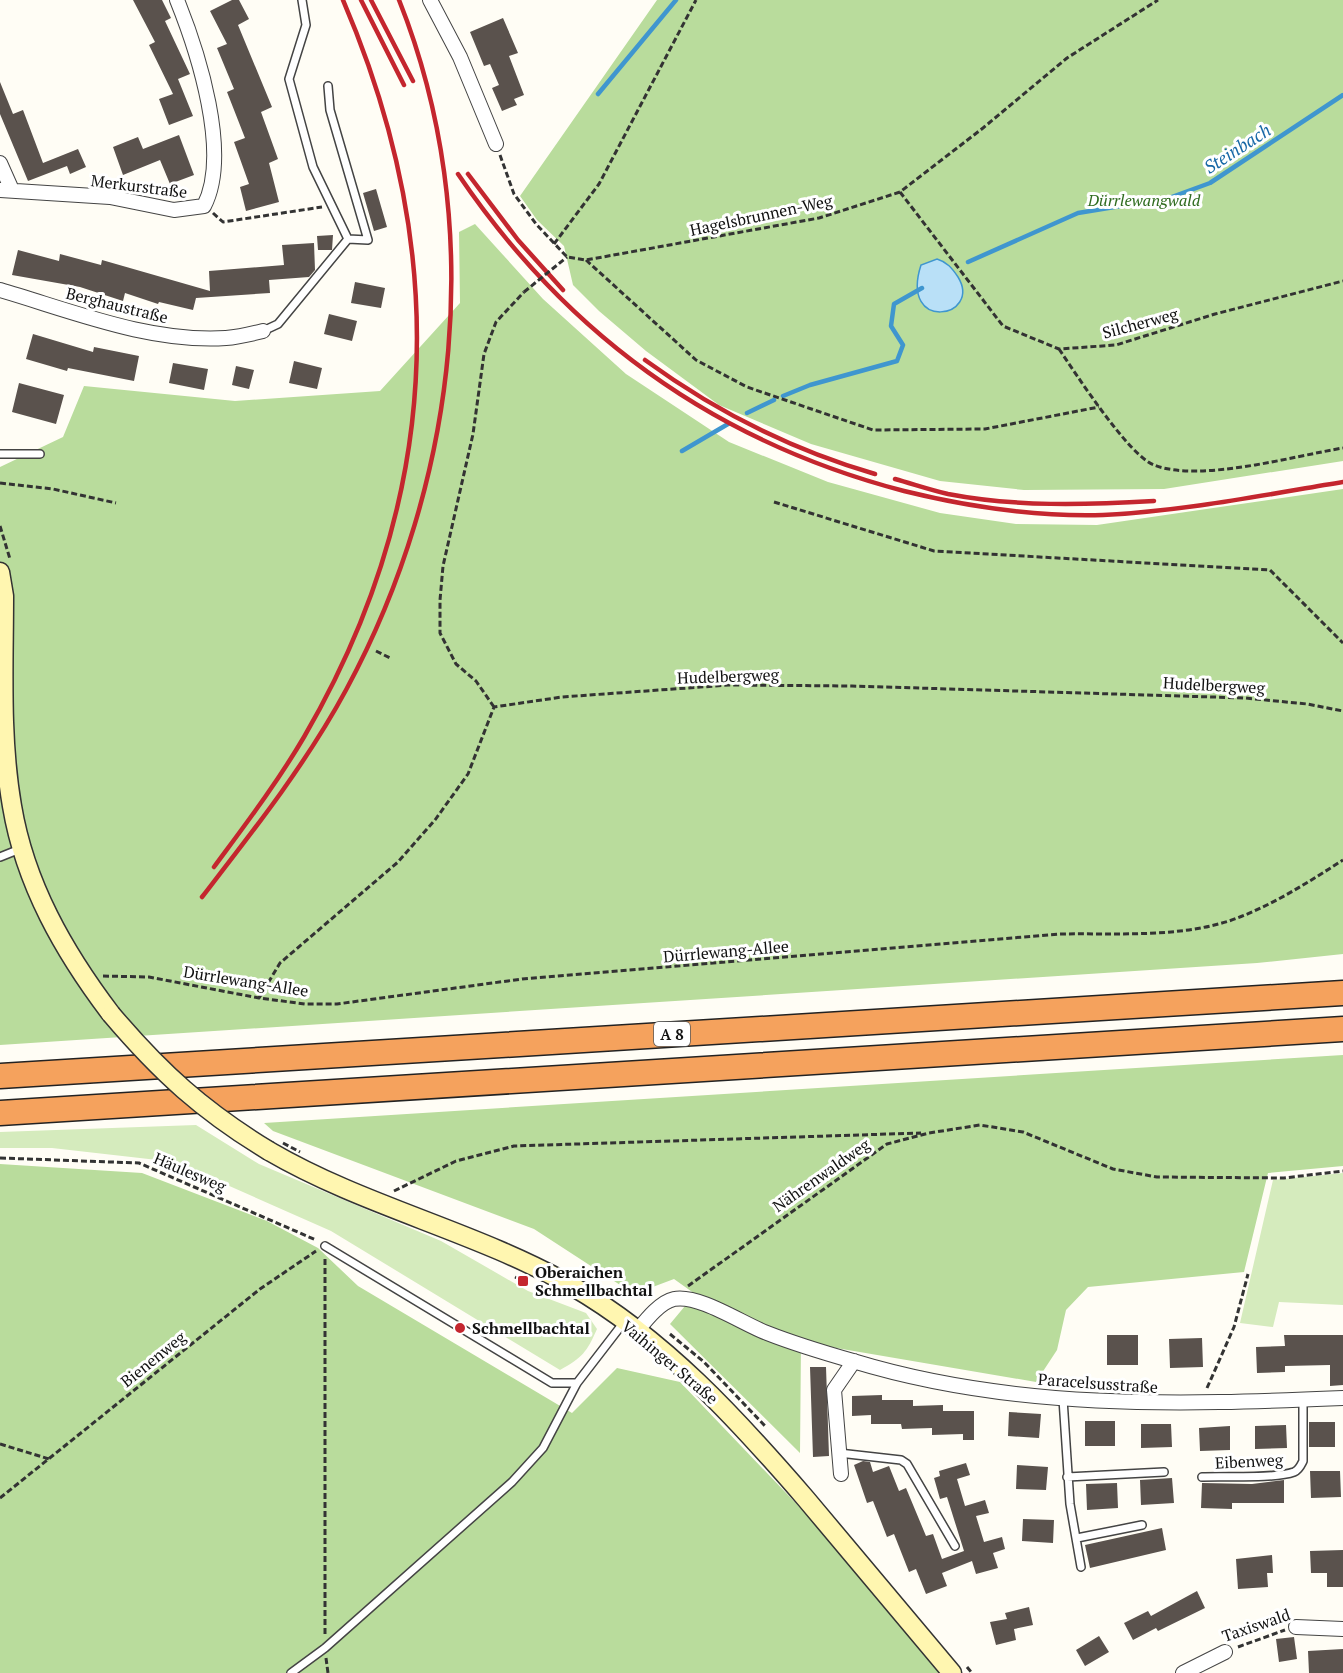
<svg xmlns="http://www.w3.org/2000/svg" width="1343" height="1673" viewBox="0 0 1343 1673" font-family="'PT Serif',serif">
<rect width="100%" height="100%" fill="#fffdf5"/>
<path fill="#d5ebbd" d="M196,1125l63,39 182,77 87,50 58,22 11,16c-10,23 -15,29 -37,41l-229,-139 -156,-69 -123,-14h-52v-16z
M1343,1173v132l-64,-3 -6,25 -33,-4 33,-143z"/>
<path fill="#b9dc9c" d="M657,0h686v461l-179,28 -140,1 -84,-9 -129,-37 -92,-39 -73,-54 -47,-40 -26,-26 -9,-39 -27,-26 -17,-24z
M475,224l68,75 83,75 103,68 99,40 112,31 76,11 81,1 246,-36v465l-86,9 -1257,82v-578l63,-30 21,-51 151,15 145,-10 80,-88 -1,-71z
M1343,1055v111l-75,7 -24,99 -156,15 -22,23 -9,40 -21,32 -235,-40 -1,111 -130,-129 25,-30 -21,-15 -40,15 -100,-65 -261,-98 -9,-8z
M0,1164l142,9 125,48 51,27 40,38 214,127 45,-45 63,14 215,225 54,66h-949z"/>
<path fill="#b9e0f7" stroke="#3f96cf" stroke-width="1.5" d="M937,259c10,3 15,9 21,18 25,41 -59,56 -37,-12z"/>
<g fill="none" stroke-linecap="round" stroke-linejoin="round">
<path stroke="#3f96cf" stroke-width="4.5" d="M598,94l78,-94
M968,262l110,-49 91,-15 41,-15 133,-88
M783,396l27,-11 87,-24 6,-16 -12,-19 3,-22 28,-16
M747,413l27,-13
M682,451l46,-27"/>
</g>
<path fill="#5a524d" d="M133,0h29l9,18 -6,3 25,53 -12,5 15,37 -24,9 -10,-26 14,-5 -24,-49 6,-3z
M232,0h7l10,19 -11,6 34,82 -11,5 17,47 -9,4 10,39 -33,9 -6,-24 9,-3 -15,-42 11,-4 -18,-46 7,-3 -17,-41 10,-4 -17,-33z
M503,18l15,35 -9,3 15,39 -10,4 3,6 -15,6 -10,-23 7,-3 -9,-21 -6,2 -14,-34z
M0,82l13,32 10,-4 20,53 35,-14 8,18 -16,7 -3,-8 -39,15 -28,-67z
M179,135l15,40 -24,9 -10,-24 -37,15 -10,-28 25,-10 5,12z
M376,189l11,38 -13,4 -11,-38z
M333,235l-1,15h-14l-1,-14z
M314,243l1,27 -6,7 -40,3 1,13 -74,5 -3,12 -34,-8 -1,2 -33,-11 -2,8 -43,-14 -68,-12 6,-25 41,11 1,-7 41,11 1,-5 108,31 -1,-20 75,-6 -2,-20z
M355,282l30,6 -4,20 -30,-5z
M329,314l28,7 -5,20 -28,-7z
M33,334l60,18 1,-5 45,9 -5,25 -66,-13 -1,3 -41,-12z
M294,361l28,7 -5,21 -28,-6z
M173,363l35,6 -4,21 -35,-7z
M236,366l18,4 -5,19 -17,-4z
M19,383l45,12 -8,29 -44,-12z
M1107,1335h31v30h-31z
M1284,1335h59v50l-13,1v-21l-45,1v6l-28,1 -1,-26 29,-1z
M1202,1338l1,29 -33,1 -1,-29z
M810,1367h16l3,89 -16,1z
M882,1395v5h31v6l30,-1v6h31v29h-11v-6l-31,1v-7l-30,1 -1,-5h-30v-9l-19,1v-20z
M1009,1412l32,2 -2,24 -31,-2z
M1085,1421h30v25h-30z
M1309,1422h26v25h-26z
M1141,1424h30l1,23 -31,1z
M1286,1425l1,23 -32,1v-23z
M1230,1426v24l-30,1 -1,-23z
M863,1461l7,1 3,10 16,-6 10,25 7,-3 20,48 7,-2 9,25 22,-8 -17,-54 -7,2 -6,-21 6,-2 -1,-5 27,-8 4,12 -13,4 8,27 20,-6 4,13 -13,3 8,26 18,-5 3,12 -12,4 5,15 -22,6 -4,-13 -30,12 5,13 -21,8 -10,-25 -7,3 -15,-38 -7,3 -14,-36 -6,2 -13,-38z
M1017,1465l31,2 -2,23 -30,-1z
M1310,1471h30l1,26 -30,1z
M1172,1478l2,25 -33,2 -1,-25z
M1284,1480v23h-52v6l-31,-1 1,-25 50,1z
M1117,1483l1,25 -31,2 -1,-26z
M1023,1519l31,1 -1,23 -31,-2z
M1162,1528l4,22 -76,18 -5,-23z
M1343,1550v37h-16v-14h-16l-1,-22z
M1272,1555l1,18h-6l1,14 -30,2 -2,-30z
M1197,1591l8,17 -47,23 -2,-3 -23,12 -9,-17 24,-12 3,5z
M1029,1607l4,18 -19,4 2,11 -20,5 -6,-23 17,-3 -2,-6z
M1099,1636l10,16 -24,14 -9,-16z
M1294,1637l3,22 -18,3 -3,-23z
M1343,1649v24h-34l-1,-22z"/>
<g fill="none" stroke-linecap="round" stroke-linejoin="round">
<defs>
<path id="lane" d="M328,86l2,24 38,130 -20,-1
M263,331l15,-7 70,-85 -35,-72 -24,-88 17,-54 -4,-25
M0,454h40
M0,857l20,-8
M325,1246l227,137h25
M1063,1399l7,105 11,63
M839,1453l62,7 6,4 48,82
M1067,1477l97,-5
M1202,1477c22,-1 73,2 92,-5 5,-2 7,-7 9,-11v-62
M1077,1538l65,-13
M291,1673l34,-25 187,-166 31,-34 34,-65 47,-61"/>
<path id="street" d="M430,0l30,57 36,87
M0,163l12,27
M0,190l110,7 64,13 30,-4c27,-52 -6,-154 -27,-206
M0,290c72,21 150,53 226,48 12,-1 25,-4 37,-7
M637,1331c9,-11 23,-29 37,-32 25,-5 69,25 93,34 28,11 58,20 86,28 161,49 325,44 490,37
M841,1474l-7,-84 20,-29
M1296,1627l47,2
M1183,1673l42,-21"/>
<path id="secondary" d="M0,572l4,24c0,69 -4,141 8,210 13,78 52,146 99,208
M269,1151c96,56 206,80 303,135 92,53 165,133 234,213 49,58 97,116 146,174"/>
<path id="highway" d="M0,1076l1343,-83
M0,1113l1343,-84"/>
</defs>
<use href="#lane" stroke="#444" stroke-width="10"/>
<use href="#street" stroke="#444" stroke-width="16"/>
<use href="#secondary" stroke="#333" stroke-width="21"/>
<use href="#highway" stroke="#222" stroke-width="27"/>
<path stroke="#333" stroke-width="3" stroke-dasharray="6 3" stroke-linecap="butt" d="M500,155l14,39 22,30 31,33 19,3 233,-42 81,-26 83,-64 84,-70 91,-58
M900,192l103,134 56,23 57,-4 99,-31 128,-33
M213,213l10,9 99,-15
M554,244l45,-60 97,-184
M586,260l110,100 51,27 126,43 112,-1 114,-22
M1059,349c17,25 70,107 95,116 45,18 140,-9 189,-17
M0,483l53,6 63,14
M774,502l160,49 336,19 73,73
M0,526l10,33
M376,651l14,7
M494,707l-18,-26 -20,-17 -16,-31v-33l3,-34 30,-132 11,-80 12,-32 28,-30
M103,976l46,1 110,21 46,6h32l185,-25 537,-45c56,-1 116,4 170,-13 41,-14 78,-38 114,-61
M259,998l21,-35 118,-101 37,-42 33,-46 26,-67 68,-10 167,-12 123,1 393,12 62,6 36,7
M0,1158l139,5 177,77
M394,1191l62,-30 58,-15 407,-13
M515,1277l15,7
M688,1286l199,-142 42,-11 51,-8 43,7 90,37 44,8 127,1 59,-7
M670,1334l34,28 62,65
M1207,1388l27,-61 14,-53
M0,1444l49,15
M0,1498l260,-209 56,-38
M325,1634v-378
M1238,1647l47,-17
M326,1658l2,15
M967,1667l5,6"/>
<use href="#lane" stroke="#fff" stroke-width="7"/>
<use href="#street" stroke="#fff" stroke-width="14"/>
<use href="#secondary" stroke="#fff6b0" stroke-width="18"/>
<use href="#highway" stroke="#f5a25d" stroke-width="24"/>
<path stroke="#c4262e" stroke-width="4.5" d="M361,0l43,85
M371,0l42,81
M458,174c109,161 258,268 446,317 65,16 131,26 199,24 81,-4 161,-20 240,-33
M468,174l50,66 45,50
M645,360c70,51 147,90 230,114
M895,479c18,5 36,11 53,15 67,13 138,11 206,7
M214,867c31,-42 63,-84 90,-130 139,-239 147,-485 39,-737
M202,897c52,-67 104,-133 144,-207 113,-209 142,-467 53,-690"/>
<defs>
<path id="secondary-bridge" d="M111,1014c50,59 92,97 158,137"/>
</defs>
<use href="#secondary-bridge" stroke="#333" stroke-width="21" stroke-linecap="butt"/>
<path stroke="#333" stroke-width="3" stroke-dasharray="6 3" stroke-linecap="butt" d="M524,292l43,-35
M283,1143l17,9"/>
<use href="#secondary-bridge" stroke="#fff6b0" stroke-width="18"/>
</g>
<g fill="#c4262e" stroke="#fff" stroke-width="2">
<rect x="517" y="1275" width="12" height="12" rx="3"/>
<circle cx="460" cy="1328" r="6"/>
</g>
<g text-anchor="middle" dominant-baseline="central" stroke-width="6" stroke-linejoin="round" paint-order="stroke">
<rect fill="#fff" stroke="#585858" stroke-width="1.5" x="654" y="1022" width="36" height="24" rx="4.5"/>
<g font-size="15" font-weight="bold" fill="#111">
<text x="672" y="1034">A 8</text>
</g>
<g font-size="16" fill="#111" stroke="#fff">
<text transform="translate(139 186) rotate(7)">Merkurstraße</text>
<text transform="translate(761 215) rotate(-12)">Hagelsbrunnen-Weg</text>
<text transform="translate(117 305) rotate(14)">Berghaustraße</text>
<text transform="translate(1140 323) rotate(-15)">Silcherweg</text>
<text transform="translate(728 676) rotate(-2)">Hudelbergweg</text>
<text transform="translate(1214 685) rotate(3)">Hudelbergweg</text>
<text transform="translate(726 951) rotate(-5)">Dürrlewang-Allee</text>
<text transform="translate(246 981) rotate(9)">Dürrlewang-Allee</text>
<text transform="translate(190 1172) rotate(23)">Häulesweg</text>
<text transform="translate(821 1175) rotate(-35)">Nährenwaldweg</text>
<text transform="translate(153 1359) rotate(-39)">Bienenweg</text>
<text transform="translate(670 1362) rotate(40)">Vaihinger Straße</text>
<text transform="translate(1098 1383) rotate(4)">Paracelsusstraße</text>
<text transform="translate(1249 1461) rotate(-3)">Eibenweg</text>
<text transform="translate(1256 1625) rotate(-19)">Taxiswald</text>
</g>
<g font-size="16" font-style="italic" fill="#2f6b1f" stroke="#fff">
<text x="1144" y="200">Dürrlewangwald</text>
</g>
<g font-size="16" font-weight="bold" fill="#111" stroke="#fff" text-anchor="start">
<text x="535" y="1272">Oberaichen<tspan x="535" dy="18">Schmellbachtal</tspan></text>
<text x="472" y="1328">Schmellbachtal</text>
</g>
<g font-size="18" font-style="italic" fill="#1768a6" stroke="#fff">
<text transform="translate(1237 148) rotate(-33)">Steinbach</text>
</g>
</g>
</svg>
